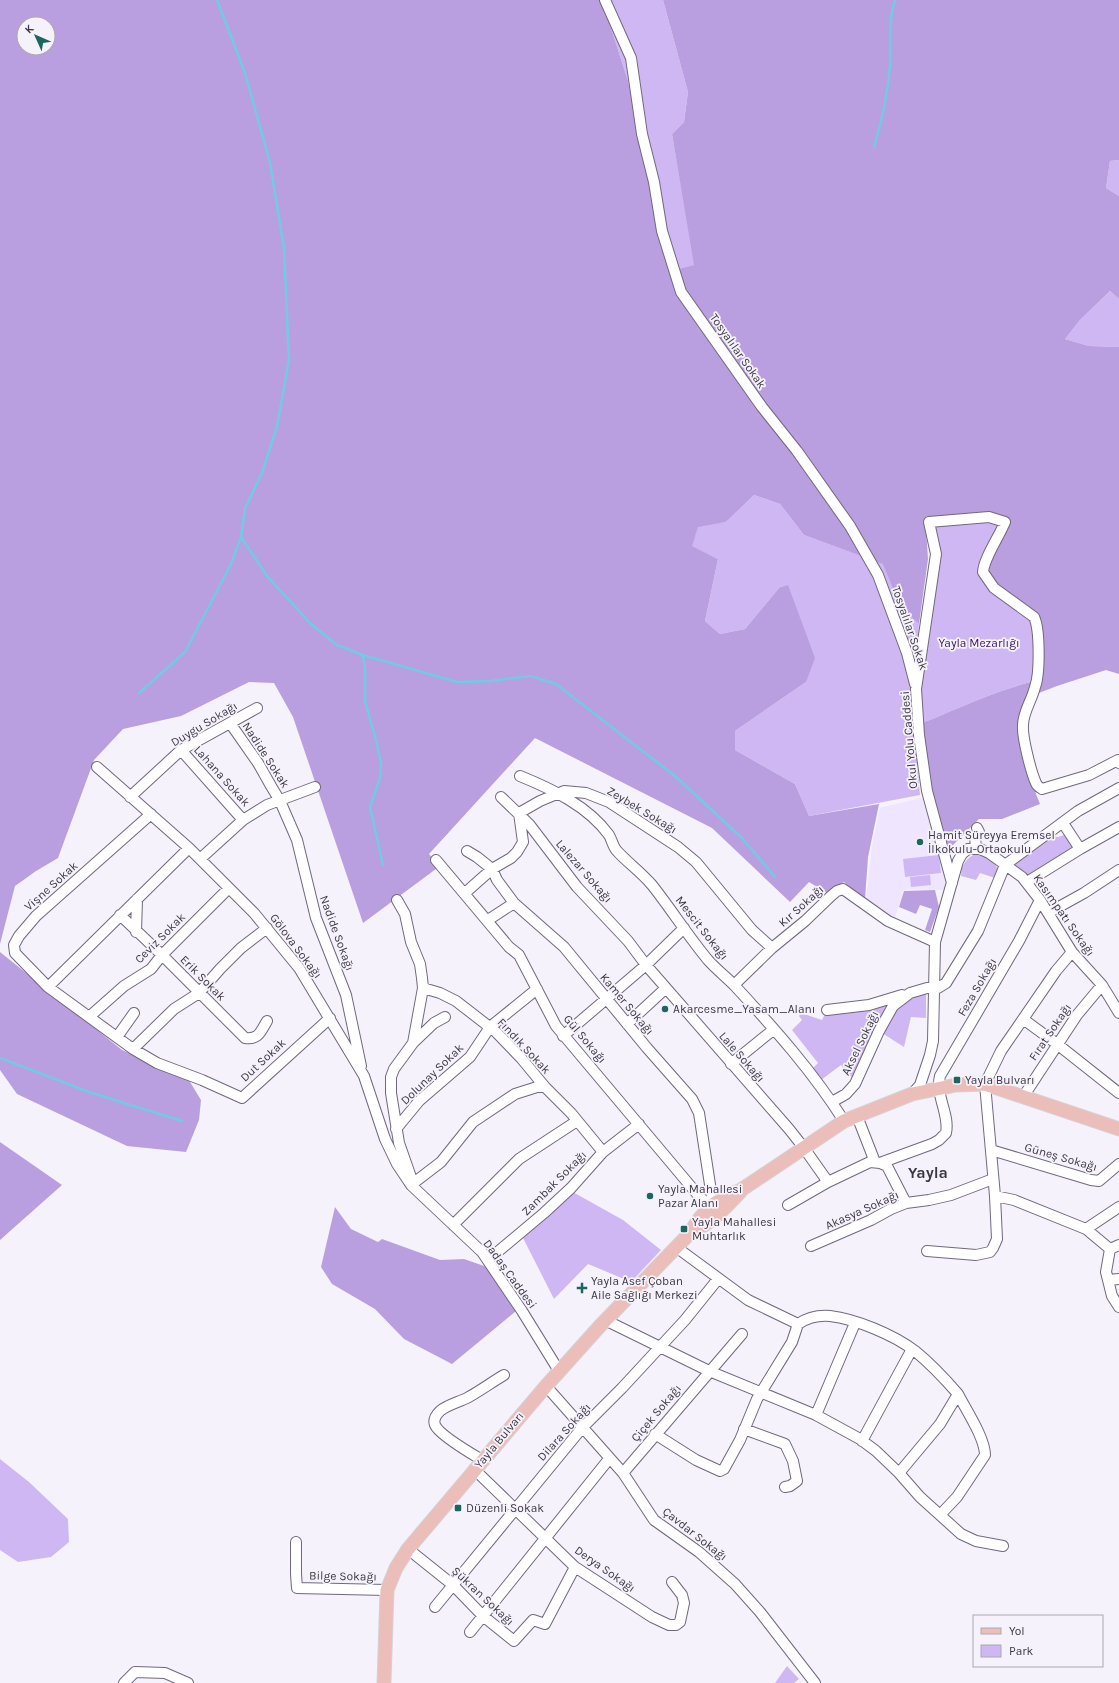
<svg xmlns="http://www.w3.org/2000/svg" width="1119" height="1683" viewBox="0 0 1119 1683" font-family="Karla,sans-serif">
<rect width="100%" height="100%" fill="#f6f2fc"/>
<path fill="#efe5ff" d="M924,797l21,73v20l-38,-1 -4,2 -8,27 -20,-10 -9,-8 6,-53 8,-39z"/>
<path fill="#cfb7f4" d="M602,0h61l25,92 -4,30 -12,12 23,131 -25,6 -42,-190z
M1119,160v36l-13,-8 4,-27z
M1110,291l9,8v48l-30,-1 -24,-7 15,-19z
M754,495l26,9 24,31 80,29 17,44 18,16 -7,84 8,87 -111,21 -14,-32 -60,-34v-19l71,-49 -27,-94 -34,41 -25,5 -15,-13 13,-62 -27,-13 7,-20 28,-4z
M988,522l14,3 33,99 -1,57c-25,7 -49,15 -73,26 -14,5 -26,12 -40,16l-2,-19 18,-132 2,-32 -4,-12z
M1067,834l3,3 4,13 -46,26 -13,-11 2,-4 36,-25 5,1z
M976,853c11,2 16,7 22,16l-3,9 -15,-5 -4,7 -15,-4c0,-11 5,-17 15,-23z
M939,855l2,18 -36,4 -2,-18z
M930,875l1,10 -20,2 -1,-10z
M924,993l2,2v23l-15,-1 -7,30 -22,-14 10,-17 13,-17z
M882,1004h9l-20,32 -17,44 -13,-15 -20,15 -8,-12 5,-5 -26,-33 10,-10 -3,-4 2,-3 21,7 3,-6z
M571,1191l52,29 38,30 -30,32 -43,-18 -34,35 -32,-63z
M0,1459l29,23 39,37 1,23 -18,15 -33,5 -18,-12z
M787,1666l12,13 -5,4h-19z"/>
<path fill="#b99fdf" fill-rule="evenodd" d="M0,0h602l26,81 42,190 24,-6 -22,-131 12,-12 4,-30 -25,-92h456v160l-9,1 -4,27 13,8v103l-9,-8 -30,29 -15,19 24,7 30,1v327l-13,-4 -49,16 -31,12 -6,23 12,63 8,20 -38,15h-23l-30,30 -17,-56 -11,-70c14,-4 26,-11 40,-16 24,-11 48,-19 73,-26l1,-57 -56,-52 23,-46 -14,-4 -62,7 2,30 -9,65 -18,-16 -18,-44 -79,-29 -24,-31 -26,-9 -28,27 -28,5 -6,19 26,13 -13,62 15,13 25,-5 34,-41 9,-3 27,73 -9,24 -71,49v19l60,34 14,32 70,-12 -11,53 -3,42 -21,-17 -17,11 -18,-11 -19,20 -78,-74 -177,-90 -106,116 11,12 -77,57 -70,-206 -19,-34 -25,-1 -68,34 -58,13 -29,31 -36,98 -22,13 -21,15 -15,58zM24,24h24v24h-24z
M935,890l4,17 -9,25 -5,-2 7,-21 -12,-4 -4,9 -17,-7 5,-16z
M0,952l122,98 65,27 14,23 -2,20 -13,32 -59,-6 -110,-52 -17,-24z
M0,1142l62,43 -62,55z
M335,1207l16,22 27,13 4,-3 58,21 24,-1 23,8 29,44 -64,53 -48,-25 -29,-30 -43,-25 -11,-17z"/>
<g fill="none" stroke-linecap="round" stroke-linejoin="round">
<path stroke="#72cae7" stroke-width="2.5" d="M874,147c8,-27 14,-54 16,-82 1,-22 -2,-44 5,-65
M241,537l26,39 44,48 26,21 26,10 94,27 33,-1 41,-5 25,8 119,92 67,62 33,39
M363,655l2,14v32l11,39 5,23 -1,15 -10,29 13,58
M139,693l46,-41 46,-88 10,-27 4,-29 17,-35 15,-47 12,-66 -5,-112 -14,-85 -25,-90 -28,-73
M0,1058l89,34 93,29"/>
<defs>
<path id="minor" d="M605,0l26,58 11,76 12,48 8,49 19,61 81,115 35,44 53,75 28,49 29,78 8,31
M230,723l28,40 13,23 9,15 17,39 19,78 30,77 15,71
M181,750l62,70
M97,767l92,81 65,65 45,55 65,108 21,63 12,25 14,21 71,67 40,59 37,60
M520,776c32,13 68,30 89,59 3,5 4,12 8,16 11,12 24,21 35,34 19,24 36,51 56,75 8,9 18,17 26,25 40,43 79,87 110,136
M130,797l51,-47 76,-42
M501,797l28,27 48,63 51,54 18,24 143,164 15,19 24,34
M151,814l-115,102 -17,20 -5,9 1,8 33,34 85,62 24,14 45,17 40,18 88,-80
M1063,823l17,26
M976,848l-1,-11 4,-5 -2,-4
M200,859l43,-39 24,-15 48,-18
M436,860l73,87 10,8 37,71 142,169 7,7 8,2 -14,-91 -7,-14 -45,-51 -83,-101 -50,-44 -17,-23 -5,-11 -15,-12 -10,-6
M1027,882l53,-33 39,-22
M952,883l-25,-92 -8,-56 -3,-46 20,-135 -7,-32 60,-5 16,5c-6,15 -21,36 -22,50l11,16 40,29c6,12 6,57 1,70 -3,13 -12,25 -12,38 -1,12 8,47 13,58 1,3 3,4 6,6l47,-14 29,-15 1,3
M465,893l27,-24 19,-11 6,-6 6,-10 -4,-29 21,-12 24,-10 22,2 23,9 69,45 18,15 56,68 20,18
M397,900l8,14 6,28 9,22 2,14 1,10 -10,55 21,-20 11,-6
M1048,913l36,-20 35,-23
M120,915l42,40 83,83c14,2 16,-7 22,-17
M488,920l26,-17
M136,932l1,-33
M734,985l38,-37 33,-27 26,-25 6,-5 6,-2 45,32 47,21
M48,987l141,-139
M423,988l17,5 16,8 40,31 25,26 24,29
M827,1010l42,-5 33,-10
M89,1017l35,-31 27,-17 11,-14 67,-67
M1023,1019l34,25 62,49
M627,1024l39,-36
M563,1036l83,-71 38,-37
M117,1037l17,-24
M413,1043l-19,26 -3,8v16l8,50 14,40
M133,1049l41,-40 25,-16 21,-24 21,-21 26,-20
M731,1064l42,-34
M912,1094l8,-9 10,-30 3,-14 2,-99 23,-81 4,-7 6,-5h12l9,4 33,24 18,23 32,52 30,33 17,28
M1023,1097l54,-82 25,-30
M832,1102l14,-8 9,-10 24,-53 14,-25 17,-13 17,-5h11l8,-5 32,-52 27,-66 73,-54 41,-23
M857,1116l18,46
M396,1129l23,-28 51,-44 20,-30 47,-38
M991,1150l100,30 8,1 20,-17
M880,1163l52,-19 7,-4 7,-7c4,-19 -11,-37 -6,-57l79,-135 21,-41
M411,1185l30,-23 32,-40 42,-28 22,-7h8l26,26 32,39
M995,1196l19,4 72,29 24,20 -4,23 6,24 7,11
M788,1205l40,-23 42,-20 10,1 7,3 19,37
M453,1225l66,-66 58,-38
M1086,1229l33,-22
M811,1246l60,-26 20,-11 15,-6 23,-3 22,-5 42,-16
M1110,1249l9,-4
M927,1251l49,4 14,-3 3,-4 4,-9 -2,-43 -10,-112 16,-33 55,-80 16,-19
M488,1260l56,-47 27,-25 32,-36 36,-28
M1108,1280l11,-1
M605,1320l104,51 107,44 44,24 16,12 23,22 21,24 41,37 15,7 27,5
M798,1324c9,-6 20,-9 32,-8 26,3 64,19 85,35 16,13 30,28 43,43l-18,30 -41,49
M546,1386l77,87 31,47 45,32 36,32 25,28 55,71
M816,1415l39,-92
M744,1429l41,15 8,17 4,20 -7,5 -5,1
M655,1434l41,26 24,11 4,-2 16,-29 17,-41 35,-57 6,-18 -50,-24 -72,-53
M862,1441l50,-92
M482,1460c-10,-6 -43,-25 -47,-35 -2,-5 1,-10 5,-14 7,-6 19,-9 27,-13 13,-7 25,-16 37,-23
M474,1469l101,98 77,50 17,8h7l4,-3 4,-19 -2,-8 -10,-13
M623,1473l119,-139
M940,1515l17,-18 28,-42c0,-17 -19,-45 -27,-61
M296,1542v32l1,14 90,2
M408,1549l45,36 30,31 31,25 19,-21 12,4 30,-57
M435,1607l147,-179 40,-40 63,-68 33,-41
M470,1632l139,-173
M124,1683l11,-11 30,1 23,10"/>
<path id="major" d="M691,1233c20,-10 34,-25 49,-41
M384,1683l3,-93 9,-22 12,-19 138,-163 53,-59 91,-94c14,-24 25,-33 51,-43l103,-69 68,-27 44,-9 29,-1 134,45"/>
</defs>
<use href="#minor" stroke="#70687d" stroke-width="12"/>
<use href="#major" stroke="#d4d3d5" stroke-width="15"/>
<use href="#minor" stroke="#fff" stroke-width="10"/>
<use href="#major" stroke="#ebbeb9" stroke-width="13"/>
</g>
<g fill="#1b665f" stroke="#f6f2fc" stroke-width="1.5">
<circle cx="920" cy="842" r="4"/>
<circle cx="665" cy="1009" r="4"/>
<rect x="953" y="1076" width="8" height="8" rx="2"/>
<circle cx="650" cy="1196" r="4"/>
<rect x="680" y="1225" width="8" height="8" rx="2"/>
<path d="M580 1282h4v4h4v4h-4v4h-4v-4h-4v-4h4z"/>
<rect x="454" y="1504" width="8" height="8" rx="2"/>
</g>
<g text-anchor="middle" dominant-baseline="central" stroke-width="3.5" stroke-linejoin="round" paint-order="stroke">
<g font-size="12" fill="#3c3842" stroke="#f6f2fc">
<text transform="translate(738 351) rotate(55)">Tosyalılar Sokak</text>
<text transform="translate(910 628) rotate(71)">Tosyalılar Sokak</text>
<text transform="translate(204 724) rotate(-31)">Duygu Sokağı</text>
<text transform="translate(909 740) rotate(-95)">Okul Yolu Caddesi</text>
<text transform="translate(266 755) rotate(57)">Nadide Sokak</text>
<text transform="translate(222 776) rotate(48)">Lahana Sokak</text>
<text transform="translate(642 810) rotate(31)">Zeybek Sokağı</text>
<text transform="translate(584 871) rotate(49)">Lalezar Sokağı</text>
<text transform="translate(51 886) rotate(-42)">Vişne Sokak</text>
<text transform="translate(801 906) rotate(-42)">Kır Sokağı</text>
<text transform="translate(1064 915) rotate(55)">Kasımpatı Sokağı</text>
<text transform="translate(702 928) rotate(52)">Mescit Sokağı</text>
<text transform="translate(337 933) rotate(70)">Nadide Sokağı</text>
<text transform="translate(160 938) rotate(-45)">Ceviz Sokak</text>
<text transform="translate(296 946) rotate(53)">Gölova Sokağı</text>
<text transform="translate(203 978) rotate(45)">Erik Sokak</text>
<text transform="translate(977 987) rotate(-60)">Feza Sokağı</text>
<text transform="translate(627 1004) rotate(50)">Kamer Sokağı</text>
<text transform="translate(1050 1032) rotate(-56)">Fırat Sokağı</text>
<text transform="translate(585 1039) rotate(50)">Gül Sokağı</text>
<text transform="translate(860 1043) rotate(-64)">Aksel Sokağı</text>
<text transform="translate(524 1046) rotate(47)">Fındık Sokak</text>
<text transform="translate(742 1057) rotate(49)">Lale Sokağı</text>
<text transform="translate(263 1060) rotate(-43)">Dut Sokak</text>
<text transform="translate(432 1074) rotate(-44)">Dolunay Sokak</text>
<text transform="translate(1061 1157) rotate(16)">Güneş Sokağı</text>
<text transform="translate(554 1183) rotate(-45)">Zambak Sokağı</text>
<text transform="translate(862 1210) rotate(-24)">Akasya Sokağı</text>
<text transform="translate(510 1274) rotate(54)">Dadaş Caddesi</text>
<text transform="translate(656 1413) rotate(-50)">Çiçek Sokağı</text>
<text transform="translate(564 1432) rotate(-48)">Dilara Sokağı</text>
<text transform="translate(499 1440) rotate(-50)">Yayla Bulvarı</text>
<text transform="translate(695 1534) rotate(38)">Çavdar Sokağı</text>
<text transform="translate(605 1569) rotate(35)">Derya Sokağı</text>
<text transform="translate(343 1576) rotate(1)">Bilge Sokağı</text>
<text transform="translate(483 1596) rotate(43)">Şükran Sokağı</text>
</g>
<g font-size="12" fill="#3b1660" stroke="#f6f2fc">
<text x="979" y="643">Yayla Mezarlığı</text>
</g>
<g font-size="12" fill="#3c3842" stroke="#f6f2fc" text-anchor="start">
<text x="928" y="835">Hamit Süreyya Eremsel<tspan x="928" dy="14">İlkokulu-Ortaokulu</tspan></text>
<text x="673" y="1009">Akarcesme_Yasam_Alanı</text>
<text x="965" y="1080">Yayla Bulvarı</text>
<text x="658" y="1189">Yayla Mahallesi<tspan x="658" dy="14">Pazar Alanı</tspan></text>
<text x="692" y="1222">Yayla Mahallesi<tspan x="692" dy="14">Muhtarlık</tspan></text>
<text x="591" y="1281">Yayla Asef Çoban<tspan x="591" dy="14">Aile Sağlığı Merkezi</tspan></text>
<text x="466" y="1508">Düzenli Sokak</text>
</g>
<g font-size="16" font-weight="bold" fill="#3c3842" stroke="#f6f2fc">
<text x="928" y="1172">Yayla</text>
</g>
</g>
<rect x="973" y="1615" width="130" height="52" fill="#f6f2fc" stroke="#aca8b2"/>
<rect x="981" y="1628" width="20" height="6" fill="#ebbeb9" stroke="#aca8b2"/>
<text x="1009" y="1635" font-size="12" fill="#3c3842">Yol</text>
<rect x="981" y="1645" width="20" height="12" fill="#cfb7f4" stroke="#aca8b2"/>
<text x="1009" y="1655" font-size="12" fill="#3c3842">Park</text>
<g transform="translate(36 36) rotate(315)"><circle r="19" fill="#f6f2fc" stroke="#aca8b2"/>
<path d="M0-3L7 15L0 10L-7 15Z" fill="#1b665f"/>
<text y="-6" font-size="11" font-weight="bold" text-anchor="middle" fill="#3c3842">K</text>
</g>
</svg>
